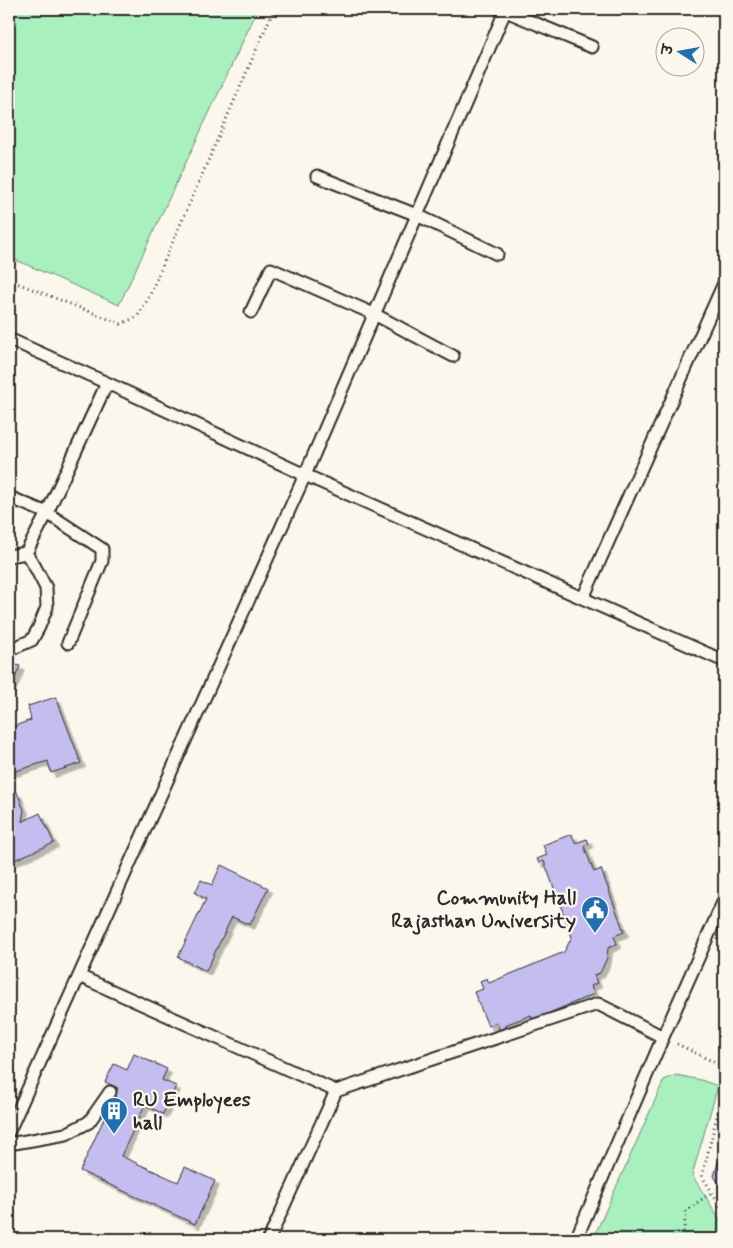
<svg xmlns="http://www.w3.org/2000/svg" width="733" height="1248" viewBox="0 0 733 1248" font-family="Mynerve,'Playpen Sans Deva',sans-serif">
<defs>
<filter id="shadow"><feDropShadow dx="4.5" dy="4.5" stdDeviation="0" flood-color="#0004"/></filter>
</defs>
<rect width="100%" height="100%" fill="#fbf7ec"/>
<filter id="ink" filterUnits="userSpaceOnUse"><feTurbulence type="fractalNoise" baseFrequency=".02" numOctaves="2"/><feDisplacementMap in="SourceGraphic" scale="10" xChannelSelector="R" yChannelSelector="G"/><feConvolveMatrix kernelMatrix="1 2 1 2 8 2 1 2 1" color-interpolation-filters="sRGB"/></filter>
<g filter="url(#ink)">
<path fill="#a8f0bd" stroke="#6a8e74" d="M9,9h249l-139,296 -110,-48z
M676,1075l25,5 17,6 -26,89 32,51v13h-131l71,-159z"/>
<path fill="#c4bdef" stroke="#2b2b2b" filter="url(#shadow)" d="M9,663l11,3 -11,26z
M56,697l25,66 -30,10 -3,-12 -39,12v-45l22,-8 -3,-14z
M9,787l3,7 5,-2 7,18 -2,12 18,-9 14,30 -45,19z
M572,834l3,9 12,-4 2,4 -5,3 10,26 7,-3 23,63 -10,4 3,8 -9,4 -1,10 -7,15 -6,2 3,8 -6,3 3,8 -61,26 -2,-5 -26,10 2,4 -7,2 -3,-8 -9,3 -14,-34 9,-3 -3,-8 7,-3 2,5 75,-31 8,-15 -28,-76 -5,2 -2,-4 10,-4 -4,-10z
M221,865l47,23 -18,37 -18,-8 -26,54 -28,-14 28,-58 -11,-6 6,-13 11,5z
M134,1054l33,15 -5,11 14,6 -13,28 -18,-9 -24,51 57,26 7,-15 30,14 -20,43 -115,-53 38,-83 -13,-6 9,-18 13,6z
M724,1142v50l-10,-16z"/>
<g fill="none" stroke-linecap="round" stroke-linejoin="round">
<defs>
<path id="lane" d="M501,9l91,38
M317,176l100,39 80,39
M251,312l20,-43 103,45 79,42
M9,339l98,44 198,92 419,186
M9,497l38,16 60,-130
M9,556l17,-3
M583,598l141,-315
M9,647h7l16,-7 7,-13 8,-20 -1,-19 -12,-23 -8,-12 21,-40 55,36v12l-34,82
M79,976l257,115 262,-87 65,33
M9,1131l296,-656 201,-466
M9,1144l57,-10 23,-12 21,-30
M269,1239l67,-148
M576,1239l87,-202 61,-137"/>
</defs>
<use href="#lane" stroke="#2b2b2b" stroke-width="15"/>
<path stroke="#2b2b2b" stroke-width="3" stroke-dasharray="1 4" stroke-linecap="butt" d="M9,280l112,44 16,-7 11,-18 126,-290
M677,1044l47,23
M724,1088l-22,88 22,36
M683,1237l3,-26 26,-19
M669,1239c8,-3 14,-3 22,0"/>
<use href="#lane" stroke="#fbf7ec" stroke-width="11"/>
</g>
</g>
<defs>
<symbol id="civic-pin" viewBox="-11 -11 22 30"><path d="M0 17L-7.5 6A9.5 9.5 0 1 1 7.5 6Z" fill="#1f6fb2" stroke="#fbf7ec"/><path d="M-.6-6.5H3V-4.5H.6V-3L4-1V1h2V6H-6V1h2V-1L-.6-3ZM-1.2 2.5V6h2.4V2.5Z" fill="#fff"/></symbol>
<symbol id="building-pin" viewBox="-11 -11 22 30"><path d="M0 17L-7.5 6A9.5 9.5 0 1 1 7.5 6Z" fill="#1f6fb2" stroke="#fbf7ec"/><path d="M-4-6H4V6H1V3H-1V6H-4ZM-2.5-4.3h1.7v1.8h-1.7ZM.8-4.3h1.7v1.8H.8ZM-2.5-1h1.7V.8h-1.7ZM.8-1h1.7V.8H.8Z" fill="#fff"/></symbol>
</defs>
<g fill-rule="evenodd">
<use href="#civic-pin" x="579" y="894" width="32" height="43"/>
<use href="#building-pin" x="98" y="1095" width="32" height="43"/>
</g>
<g text-anchor="middle" dominant-baseline="central" stroke-width="4.5" stroke-linejoin="round" paint-order="stroke">
<g font-size="20" font-weight="bold" fill="#2b2b2b" stroke="#fbf7ec" text-anchor="end">
<text x="576" y="898">Community Hall<tspan x="576" dy="23">Rajasthan University</tspan></text>
<text x="133" y="1100" text-anchor="start">RU Employees<tspan x="133" dy="23">hall</tspan></text>
</g>
</g>
<rect width="733" height="1248" fill="none" stroke="#fbf7ec" stroke-width="30"/>
<rect x="15" y="15" width="703" height="1218" fill="none" stroke="#2b2b2b" stroke-width="2" filter="url(#ink)"/>
<g transform="translate(680 52) rotate(281)"><circle r="24" fill="#fbf7ec" stroke="#a8a59f"/>
<path d="M0-4L9 19L0 12L-9 19Z" fill="#1f6fb2"/>
<text y="-8" font-size="14" font-weight="bold" text-anchor="middle" fill="#2b2b2b">उ</text>
</g>
</svg>
